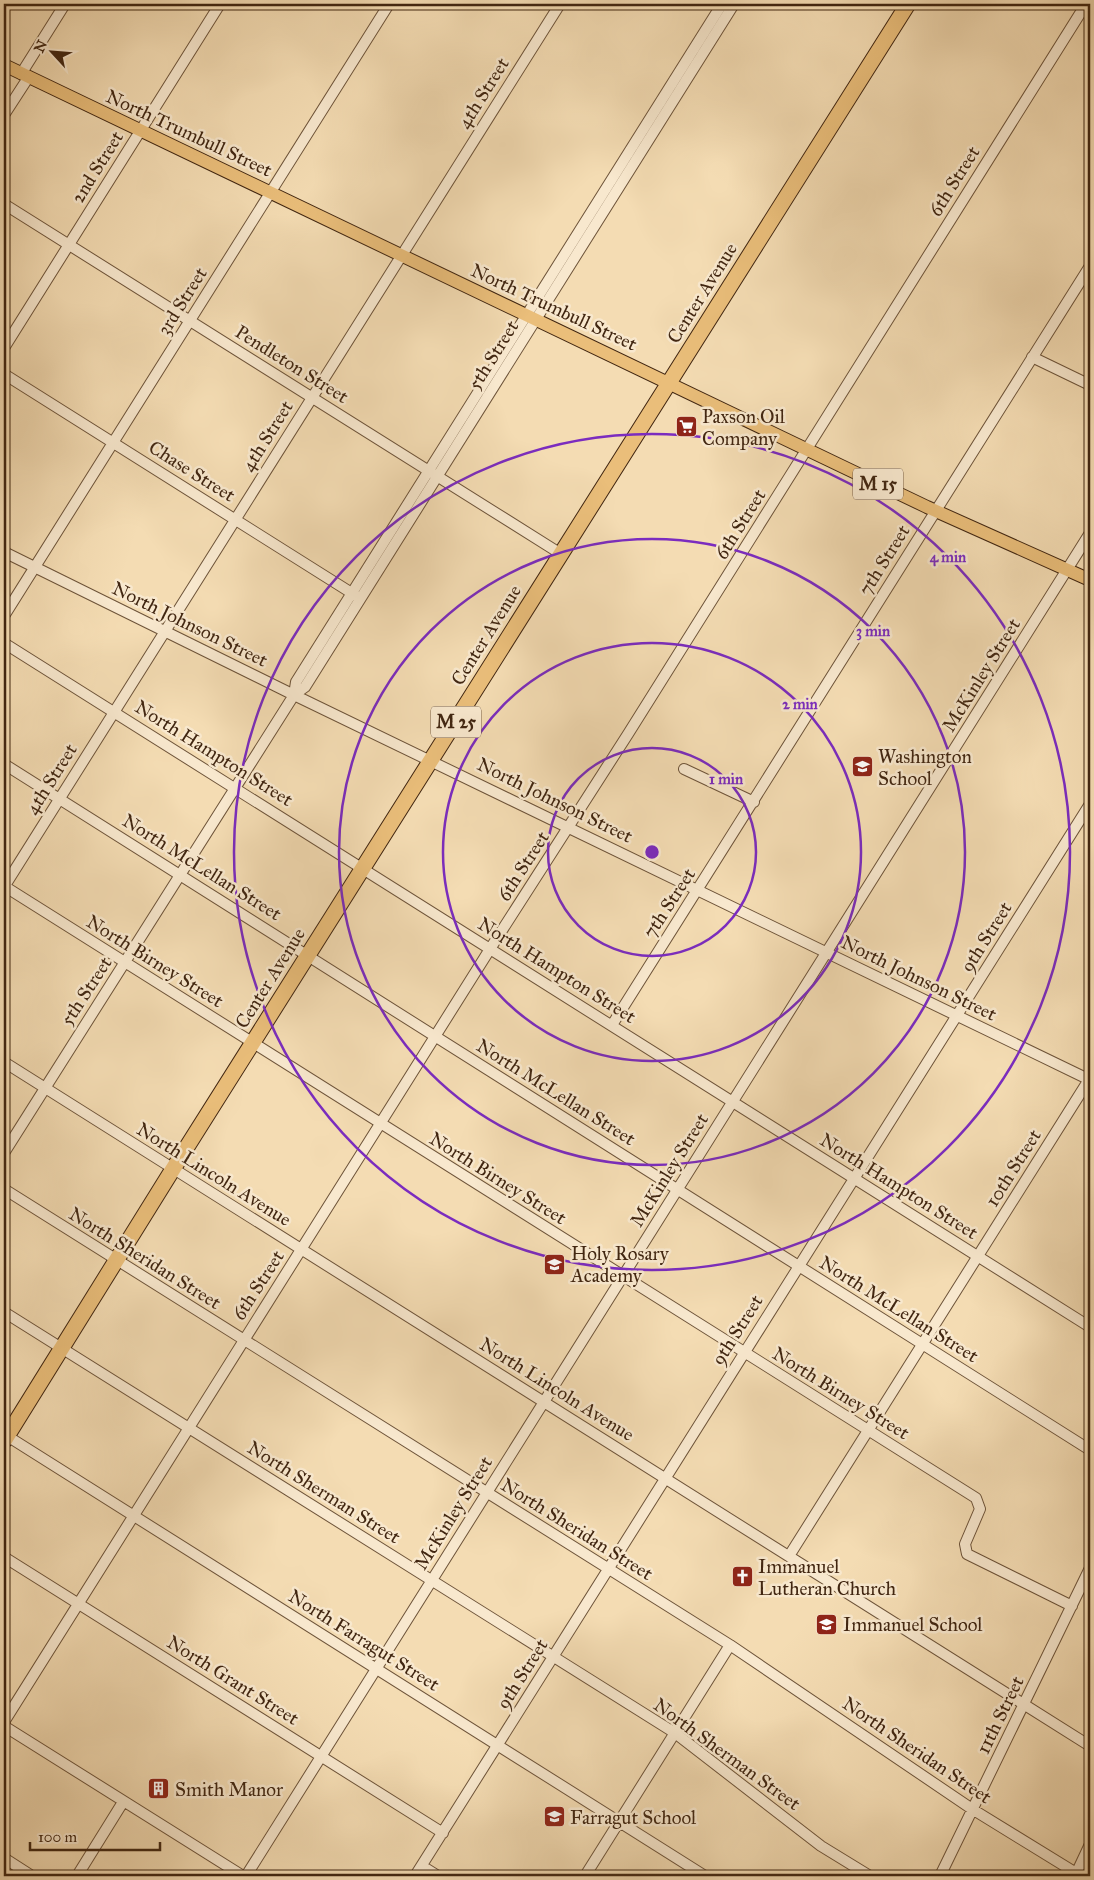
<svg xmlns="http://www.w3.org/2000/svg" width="1094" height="1880" viewBox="0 0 1094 1880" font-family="'IM FELL Great Primer',serif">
<rect width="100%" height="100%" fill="#f4dcb3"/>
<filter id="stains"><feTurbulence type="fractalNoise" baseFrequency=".004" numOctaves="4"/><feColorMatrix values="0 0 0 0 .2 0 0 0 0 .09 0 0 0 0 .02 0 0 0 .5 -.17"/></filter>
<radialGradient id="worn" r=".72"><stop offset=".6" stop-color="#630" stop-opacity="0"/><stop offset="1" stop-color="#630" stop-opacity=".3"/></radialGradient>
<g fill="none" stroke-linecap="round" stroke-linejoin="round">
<defs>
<path id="minor" d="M21,74l44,-70
M4,115l24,-37
M4,204l557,350
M4,348l216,-344
M1032,357l58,28
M4,374l354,223
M4,552l290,143 796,385
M4,616l385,-612
M4,643l1086,684
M294,695l2,-13 426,-678
M4,764l1086,686
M684,769l70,33
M4,886l972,612 4,11 -15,35 2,10 105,52
M4,887l556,-883
M612,1025l478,-759
M4,1062l1086,684
M4,1153l290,-458 11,-8 429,-683
M4,1189l726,456 242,164 109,67
M4,1312l671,421 146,113 49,30
M4,1434l701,442
M789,1556l301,-478
M4,1557l439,276
M4,1722l486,-773 138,-215 458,-730
M4,1726l239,150
M4,1858l28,18
M422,1866l16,10
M77,1876l46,-74
M246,1876l844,-1343
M415,1876l675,-1072
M585,1876l145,-231
M940,1876l150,-308
M1075,1876l15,-32"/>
<path id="major" d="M4,65l923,442 163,73"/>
<path id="highway" d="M4,1441l169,-272 735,-1165"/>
</defs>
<use href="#minor" stroke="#6e543a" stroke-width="12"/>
<use href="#major" stroke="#412611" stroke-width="14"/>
<use href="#highway" stroke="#412611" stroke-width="17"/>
<use href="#minor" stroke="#f8e8ce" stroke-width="10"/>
<use href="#major" stroke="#eabe7a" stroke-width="12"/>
<use href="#highway" stroke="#eabe7a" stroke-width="15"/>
</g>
<g fill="none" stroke="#7b2cbf" stroke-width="2.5">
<circle cx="652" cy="852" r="104"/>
<circle cx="652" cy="852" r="209"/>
<circle cx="652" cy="852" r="313"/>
<circle cx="652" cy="852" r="418"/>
</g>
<defs>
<symbol id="supermarket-square" viewBox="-11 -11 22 22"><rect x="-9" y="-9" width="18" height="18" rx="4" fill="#8f2418" stroke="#f8e8ce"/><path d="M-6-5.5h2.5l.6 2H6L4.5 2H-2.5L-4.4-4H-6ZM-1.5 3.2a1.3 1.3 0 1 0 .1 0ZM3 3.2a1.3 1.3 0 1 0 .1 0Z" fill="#fff"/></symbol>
<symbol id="school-square" viewBox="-11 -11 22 22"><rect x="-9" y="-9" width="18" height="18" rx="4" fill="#8f2418" stroke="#f8e8ce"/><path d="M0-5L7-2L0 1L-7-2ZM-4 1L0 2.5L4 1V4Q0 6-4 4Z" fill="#fff"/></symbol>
<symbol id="church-square" viewBox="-11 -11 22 22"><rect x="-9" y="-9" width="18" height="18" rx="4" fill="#8f2418" stroke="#f8e8ce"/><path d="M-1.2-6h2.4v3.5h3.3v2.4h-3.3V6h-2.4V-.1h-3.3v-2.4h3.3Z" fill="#fff"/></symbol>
<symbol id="building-square" viewBox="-11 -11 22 22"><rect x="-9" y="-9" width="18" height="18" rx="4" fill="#8f2418" stroke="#f8e8ce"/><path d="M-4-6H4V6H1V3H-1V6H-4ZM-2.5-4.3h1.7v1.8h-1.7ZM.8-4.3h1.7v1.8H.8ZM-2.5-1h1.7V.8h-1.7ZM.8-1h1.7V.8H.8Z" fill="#fff"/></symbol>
</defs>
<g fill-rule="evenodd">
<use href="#supermarket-square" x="674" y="414" width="25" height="25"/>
<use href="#school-square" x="850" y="754" width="25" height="25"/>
<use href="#school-square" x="542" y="1252" width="25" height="25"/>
<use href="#church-square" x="730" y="1564" width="25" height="25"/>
<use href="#school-square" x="814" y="1612" width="25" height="25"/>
<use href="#building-square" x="146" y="1776" width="25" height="25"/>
<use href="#school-square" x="542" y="1804" width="25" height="25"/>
</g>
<g text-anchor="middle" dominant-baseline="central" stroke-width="5" stroke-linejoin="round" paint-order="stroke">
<g fill="#f8e8ce" stroke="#78604a" stroke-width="1">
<rect x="853" y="468.5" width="50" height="31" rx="4"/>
<rect x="431" y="706.5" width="50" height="31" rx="4"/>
</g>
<g font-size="18" font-weight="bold" fill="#412611">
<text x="878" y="484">M 15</text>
<text x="456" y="722">M 25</text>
</g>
<g font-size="19" fill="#412611" stroke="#f8e8ce">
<text transform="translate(483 93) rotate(-58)">4th Street</text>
<text transform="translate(189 133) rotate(25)">North Trumbull Street</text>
<text transform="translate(97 167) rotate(-58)">2nd Street</text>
<text transform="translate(954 181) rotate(-58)">6th Street</text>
<text transform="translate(702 293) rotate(-58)">Center Avenue</text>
<text transform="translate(182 301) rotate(-58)">3rd Street</text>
<text transform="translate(554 307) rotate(25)">North Trumbull Street</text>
<text transform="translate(493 355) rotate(-58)">5th Street</text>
<text transform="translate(292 364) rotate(32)">Pendleton Street</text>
<text transform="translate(267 436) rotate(-58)">4th Street</text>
<text transform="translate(192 471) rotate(32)">Chase Street</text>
<text transform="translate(740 524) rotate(-58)">6th Street</text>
<text transform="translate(884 560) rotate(-58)">7th Street</text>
<text transform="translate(190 624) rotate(26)">North Johnson Street</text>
<text transform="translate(486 635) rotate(-58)">Center Avenue</text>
<text transform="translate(981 675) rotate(-58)">McKinley Street</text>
<text transform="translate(214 753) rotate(32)">North Hampton Street</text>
<text transform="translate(51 779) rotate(-58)">4th Street</text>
<text transform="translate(555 800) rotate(26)">North Johnson Street</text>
<text transform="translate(523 866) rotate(-57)">6th Street</text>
<text transform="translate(202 867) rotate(32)">North McLellan Street</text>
<text transform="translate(669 903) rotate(-57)">7th Street</text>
<text transform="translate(986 937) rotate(-58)">9th Street</text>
<text transform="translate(155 961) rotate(32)">North Birney Street</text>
<text transform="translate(557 970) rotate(32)">North Hampton Street</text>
<text transform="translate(270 978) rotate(-58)">Center Avenue</text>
<text transform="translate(919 978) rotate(26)">North Johnson Street</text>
<text transform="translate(86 991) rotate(-57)">5th Street</text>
<text transform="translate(556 1092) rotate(32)">North McLellan Street</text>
<text transform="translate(1013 1168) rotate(-58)">10th Street</text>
<text transform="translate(669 1170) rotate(-58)">McKinley Street</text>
<text transform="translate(214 1174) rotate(32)">North Lincoln Avenue</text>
<text transform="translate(498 1178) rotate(32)">North Birney Street</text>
<text transform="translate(899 1186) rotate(32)">North Hampton Street</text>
<text transform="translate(145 1258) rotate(32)">North Sheridan Street</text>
<text transform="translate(258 1285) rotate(-57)">6th Street</text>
<text transform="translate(899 1309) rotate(32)">North McLellan Street</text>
<text transform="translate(737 1330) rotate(-58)">9th Street</text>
<text transform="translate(557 1389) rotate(32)">North Lincoln Avenue</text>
<text transform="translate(841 1393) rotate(32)">North Birney Street</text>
<text transform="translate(324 1492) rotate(32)">North Sherman Street</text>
<text transform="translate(453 1513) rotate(-58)">McKinley Street</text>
<text transform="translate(577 1529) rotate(32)">North Sheridan Street</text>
<text transform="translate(364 1640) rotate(32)">North Farragut Street</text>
<text transform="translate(522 1674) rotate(-58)">9th Street</text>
<text transform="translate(233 1680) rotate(32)">North Grant Street</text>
<text transform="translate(1000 1715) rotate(-64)">11th Street</text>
<text transform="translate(917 1750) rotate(34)">North Sheridan Street</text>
<text transform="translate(727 1754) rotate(36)">North Sherman Street</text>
</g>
<g font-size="19" fill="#412611" stroke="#f8e8ce" text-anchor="start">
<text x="702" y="416">Paxson Oil<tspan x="702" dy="22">Company</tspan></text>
<text x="878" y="756">Washington<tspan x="878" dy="22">School</tspan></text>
<text x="571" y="1253">Holy Rosary<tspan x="571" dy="22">Academy</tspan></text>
<text x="758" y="1566">Immanuel<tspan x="758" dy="22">Lutheran Church</tspan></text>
<text x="843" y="1624">Immanuel School</text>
<text x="175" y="1789">Smith Manor</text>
<text x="570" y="1817">Farragut School</text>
</g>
</g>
<circle cx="652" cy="852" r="8" fill="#7b2cbf" stroke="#f8e8ce" stroke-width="2.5"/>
<g font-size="15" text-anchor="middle" font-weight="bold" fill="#7b2cbf" stroke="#f8e8ce" stroke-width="5" stroke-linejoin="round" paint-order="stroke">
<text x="948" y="562">4 min</text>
<text x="873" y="636">3 min</text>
<text x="800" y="709">2 min</text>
<text x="726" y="784">1 min</text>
</g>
<rect width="1094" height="1880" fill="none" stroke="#f4dcb3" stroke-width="20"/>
<rect x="5" y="5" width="1084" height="1870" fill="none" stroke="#412611" stroke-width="2.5"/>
<rect x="10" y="10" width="1074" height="1860" fill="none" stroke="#412611"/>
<g transform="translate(52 52) rotate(296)" stroke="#f8e8ce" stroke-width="4" paint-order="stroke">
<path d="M0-4L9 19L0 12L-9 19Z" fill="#412611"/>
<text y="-8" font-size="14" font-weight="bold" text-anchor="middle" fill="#412611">N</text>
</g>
<path d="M30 1842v8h130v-8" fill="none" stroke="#412611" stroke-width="2.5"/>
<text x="38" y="1842" font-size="15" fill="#412611" stroke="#f8e8ce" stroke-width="4" paint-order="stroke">100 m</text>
<rect width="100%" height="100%" filter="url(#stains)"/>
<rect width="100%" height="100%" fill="url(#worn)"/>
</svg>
